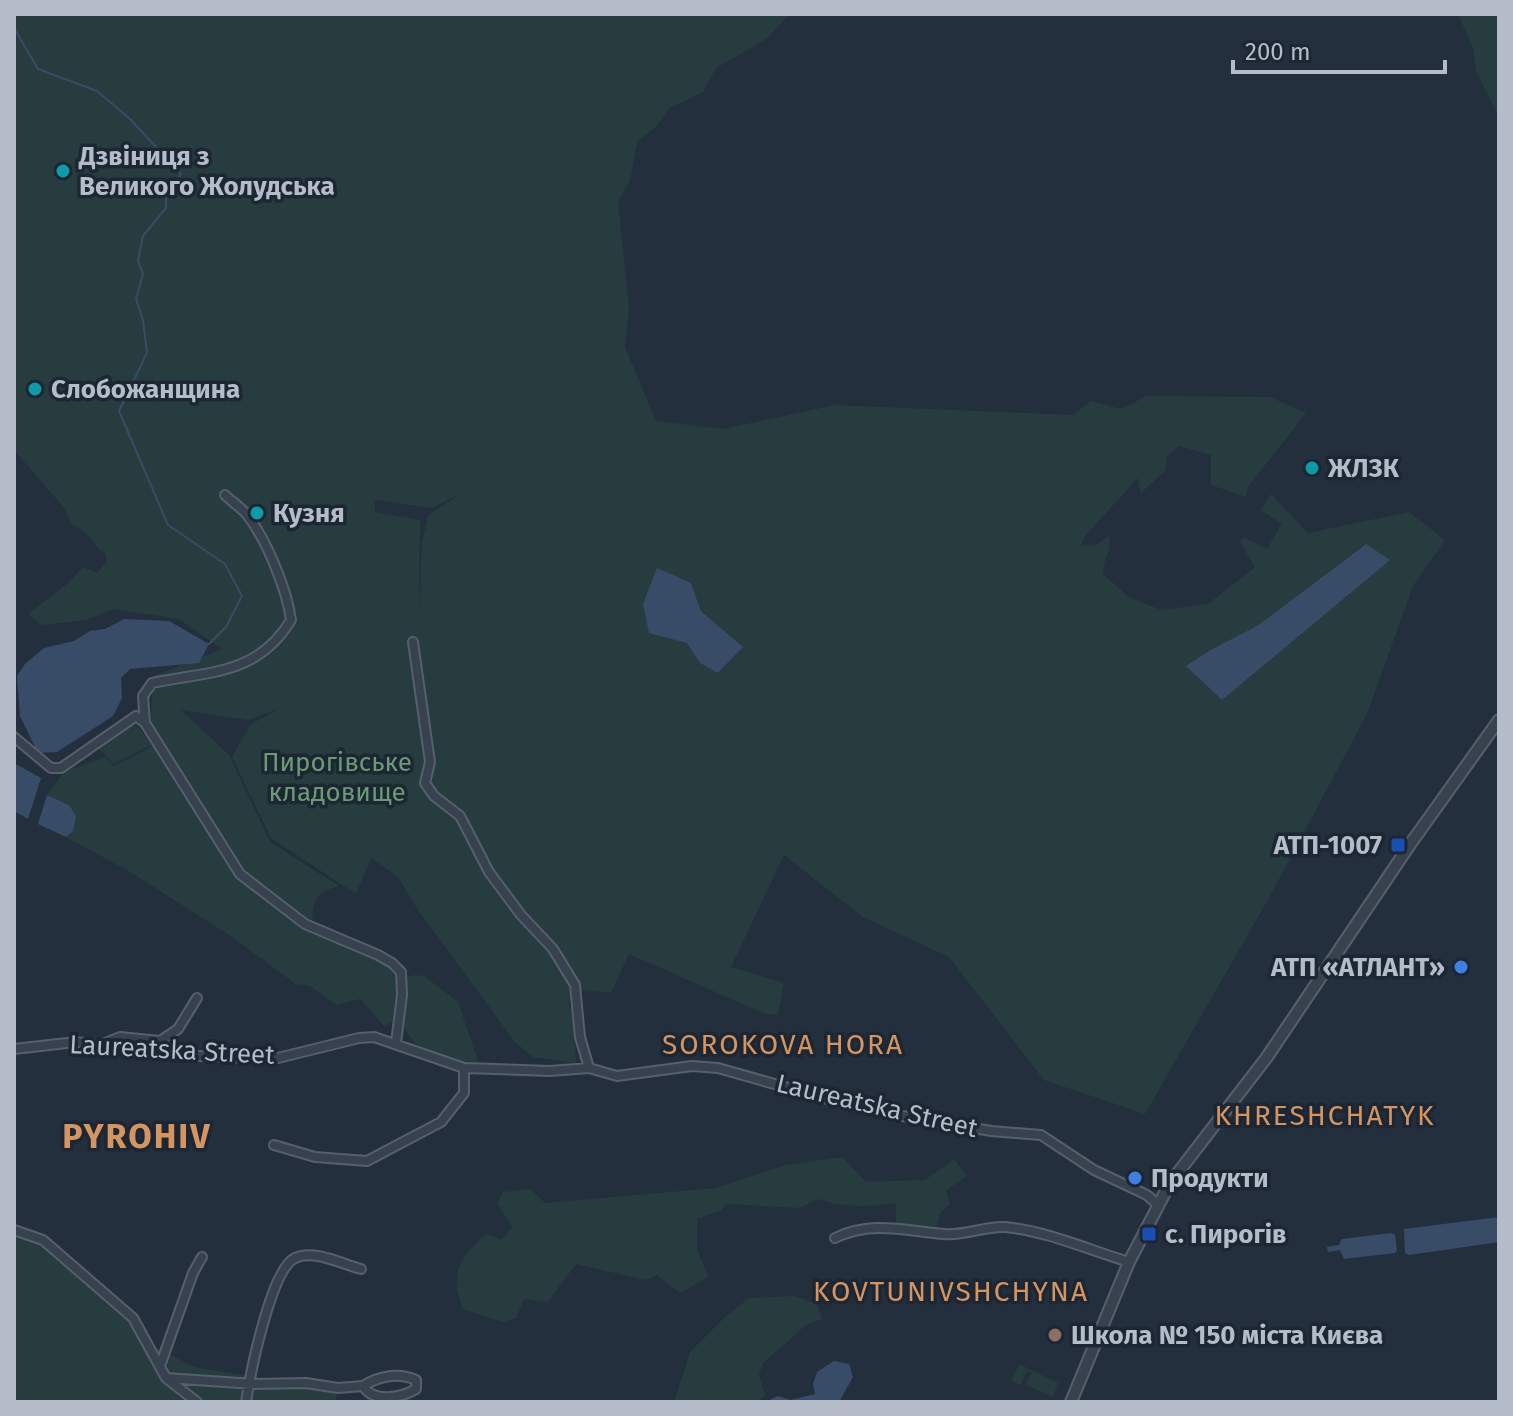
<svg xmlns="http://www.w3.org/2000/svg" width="1513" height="1416" viewBox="0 0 1513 1416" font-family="'Fira Sans',sans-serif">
<rect width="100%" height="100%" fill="#242f3e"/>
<path fill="#263c3f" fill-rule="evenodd" d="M14,14h776l-24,25 -50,29 -13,24 -34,16 -13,19 -19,15 -7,39 -12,20 11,108 -4,38 31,74 67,8 112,-24 238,10 18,-14 30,8 26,-13 123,1 36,16 -58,74 -2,10 -35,-12v-30l-32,-9 -12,10 -1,14 -25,23 -3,-15 -54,59 -3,9 15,-1 13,-10c3,17 -6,23 -6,39l26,23 32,13 47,-6 47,-37 -15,-25 3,-5 24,12 15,-25 -21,-14 10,-16 37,39 101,-21 36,28 -32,46 -46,128 -97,182 -125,218 -101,-34 -95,-123 -86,-40 -79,-62 -53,112 53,16 -6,32 -15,-2 -134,-59 -18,39 -28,-3 -15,12 5,11 3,50 -43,-6 -18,-15 -97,-132 -20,-33 -27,-19 -15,36 -85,-56 -39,-81 18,-32 28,-16 -30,11 -67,-10 48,45 41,87 69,44c-24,7 -24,11 -27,35l-67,-50 -94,-147 2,-48 69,-27 -43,-30 -65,-10 -28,11 -45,5 -13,-11 39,-30 16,-17 14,6 10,-12 -2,-10h-4l-17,-20 -13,-7 -6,-15 -51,-59zM459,494l-31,22 -6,27 -3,68 1,-91 -45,-8v-12l57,8zM1365,544l-143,156 -35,-34 25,-17 45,-23zM691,583l10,28 42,36 -24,26c-44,-24 -31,-46 -28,-90z
M1458,14h41v103l-23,-46 -2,-20z
M131,724l8,3 12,18 -37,19 -16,-16z
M153,746l83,132 57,42 38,20 53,22 14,17 -6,42 -7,6 -25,-28 -23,6 -27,-19 -14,-2 -64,-47 -100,-64 -66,-36 7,-6 -4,-26 -22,-10 17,-23 41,-15 9,9z
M413,975l11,1 34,26 20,59 -7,5c-24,-8 -62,-14 -67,-43 -2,-14 1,-31 1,-45z
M842,1157l24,25 59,-2 29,-21 13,17 -21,14 4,14 -10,9 -4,17 -40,-3v-24c-28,4 -51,5 -78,-4l-18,9 -75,-4 -3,6 -25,9v30l11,28 -28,16 -23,-18 -12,5 -69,-16 -29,39 -23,-4 -8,19 -13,4 -40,-13c-14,-36 -4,-51 23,-75l16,6 10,-13 -15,-24 6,-11 27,-3 15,14 171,-15 70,-23z
M14,1230l29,10 89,78 31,51 -9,-22 41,20 142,24 -1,11h-322z
M795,1296l22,8 5,15 -16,6 -43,38 -4,12 6,20 -7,7h-84l16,-50 35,-35 24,-19z
M1019,1364l39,19 -5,14 -27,-12 5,-12 -4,-2 -7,14 -8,-4z"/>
<path fill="#394c67" d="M1366,544l24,16 -168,140 -36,-34 26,-17 45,-23z
M657,568l34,15 10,28 42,36 -25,26 -18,-10 -13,-20 -38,-10 -6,-29z
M124,619l45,2 40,23 -10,19 -69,6 -9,9 1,20 -9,18 -56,36 -19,1 -18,-37 -3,-40 8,-12 19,-16 30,-7 16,-10 15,-2z
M14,763l27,15 -13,41 -14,-8z
M47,795l22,10 7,11 -3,15 -7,6 -28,-13z
M1499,1217v25l-90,13 -4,-2 -1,-24z
M1391,1233l4,2 2,15 -2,3 -51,6 -4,-9 -12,2 -1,-5 12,-2 3,-6z
M834,1361l15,3 4,13 -14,25h-67l-1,-3 7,-3 13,4 24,-6 -2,-10 4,-12z"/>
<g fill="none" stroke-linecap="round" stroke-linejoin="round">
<path stroke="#394c67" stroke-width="2" d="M14,28l24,41 59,22 33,28 51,55 -15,23v11l-23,28 -5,25 5,13 -7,25 7,21 4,33 -28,58 49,114 57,39 17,32 -16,31 -17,17"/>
<defs>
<path id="minor" d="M225,495c7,7 17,13 23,21 19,25 39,74 43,104 -34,56 -83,51 -139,63l-9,13 2,27 95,151 65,50 73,31 14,8 9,9 1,23 -6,48
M413,642l17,120 -5,21 9,13 26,20 29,56 32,43 32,34 22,36 5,52 9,31
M14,737l37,31h10l75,-52 9,7
M103,1044l17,-7 40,4 18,-12 19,-31
M14,1049l62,-7 97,13 101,4 85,-21 15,-1 90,31 86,3 39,-3 28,8 75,-10 26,2 116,33 57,13 100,17 50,4 53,35 53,25 10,9
M274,1145l41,12 52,4 74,-39 23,-29v-25
M14,1230l29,10 90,78 33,60 31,24
M835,1238c36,-18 71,-7 109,-4 21,2 40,-8 61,-7 42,4 84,23 124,35
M160,1366l33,-93 9,-16
M166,1378l88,6 52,-1 32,5 25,-2c10,17 38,12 53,3v-9c-17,-8 -37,-4 -53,6
M246,1402c4,-27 25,-133 49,-144 19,-9 47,6 66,11"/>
<path id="tertiary" d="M1071,1402l58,-140 41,-79 97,-126 144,-214 88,-123"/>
</defs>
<use href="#minor" stroke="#565f6c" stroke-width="12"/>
<use href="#tertiary" stroke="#565f6c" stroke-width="14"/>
<use href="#minor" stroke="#38414e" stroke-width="8"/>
<use href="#tertiary" stroke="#38414e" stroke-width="10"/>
</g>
<g fill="#0f9aa8" stroke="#1d2633" stroke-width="3">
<circle cx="63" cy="171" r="8"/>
<circle cx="35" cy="389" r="8"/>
<circle cx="1312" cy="468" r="8"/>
<circle cx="257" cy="513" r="8"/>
</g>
<g fill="#1a4fb4" stroke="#1d2633" stroke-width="3">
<rect x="1390" y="837" width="16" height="16" rx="4"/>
<rect x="1141" y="1226" width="16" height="16" rx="4"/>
</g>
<g fill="#3f7fe0" stroke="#1d2633" stroke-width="3">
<circle cx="1461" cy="967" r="8"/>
<circle cx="1135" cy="1178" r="8"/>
</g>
<circle fill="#8d6e63" stroke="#1d2633" stroke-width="3" cx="1055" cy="1335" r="8"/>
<g text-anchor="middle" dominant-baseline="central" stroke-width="7" stroke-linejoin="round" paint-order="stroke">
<g font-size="26" font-weight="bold" fill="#b4bcc9" stroke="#1d2633" text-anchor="start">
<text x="79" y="156">Дзвіниця з<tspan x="79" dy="30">Великого Жолудська</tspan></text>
<text x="51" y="389">Слобожанщина</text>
<text x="1328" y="468">ЖЛЗК</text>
<text x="273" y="513">Кузня</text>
<text x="1382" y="845" text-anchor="end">АТП-1007</text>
<text x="1445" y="967" text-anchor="end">АТП «АТЛАНТ»</text>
<text x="1151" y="1178">Продукти</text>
<text x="1165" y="1234">с. Пирогів</text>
<text x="1071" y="1335">Школа № 150 міста Києва</text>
</g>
<g font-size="26" fill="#6b9a76" stroke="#1d2633">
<text x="337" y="762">Пирогівське<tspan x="337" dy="30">кладовище</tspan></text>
</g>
<g font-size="26" fill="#b4bcc9" stroke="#1d2633">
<text transform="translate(172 1050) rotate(3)">Laureatska Street</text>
<text transform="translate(877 1106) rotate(13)">Laureatska Street</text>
</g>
<g font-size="28" letter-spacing="2" fill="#d59563" stroke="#1d2633">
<text x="783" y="1044">SOROKOVA HORA</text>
<text x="1325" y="1115">KHRESHCHATYK</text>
<text x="951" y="1291">KOVTUNIVSHCHYNA</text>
</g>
<g font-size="34" font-weight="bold" letter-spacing="2" fill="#d59563" stroke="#1d2633">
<text x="137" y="1136">PYROHIV</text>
</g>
</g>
<rect width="1513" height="1416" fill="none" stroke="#b4bcc9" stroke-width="32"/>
<path d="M1233 60v12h212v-12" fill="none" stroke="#b4bcc9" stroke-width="4"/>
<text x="1245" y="60" font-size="24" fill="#b4bcc9" stroke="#1d2633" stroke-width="6" paint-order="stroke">200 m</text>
</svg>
